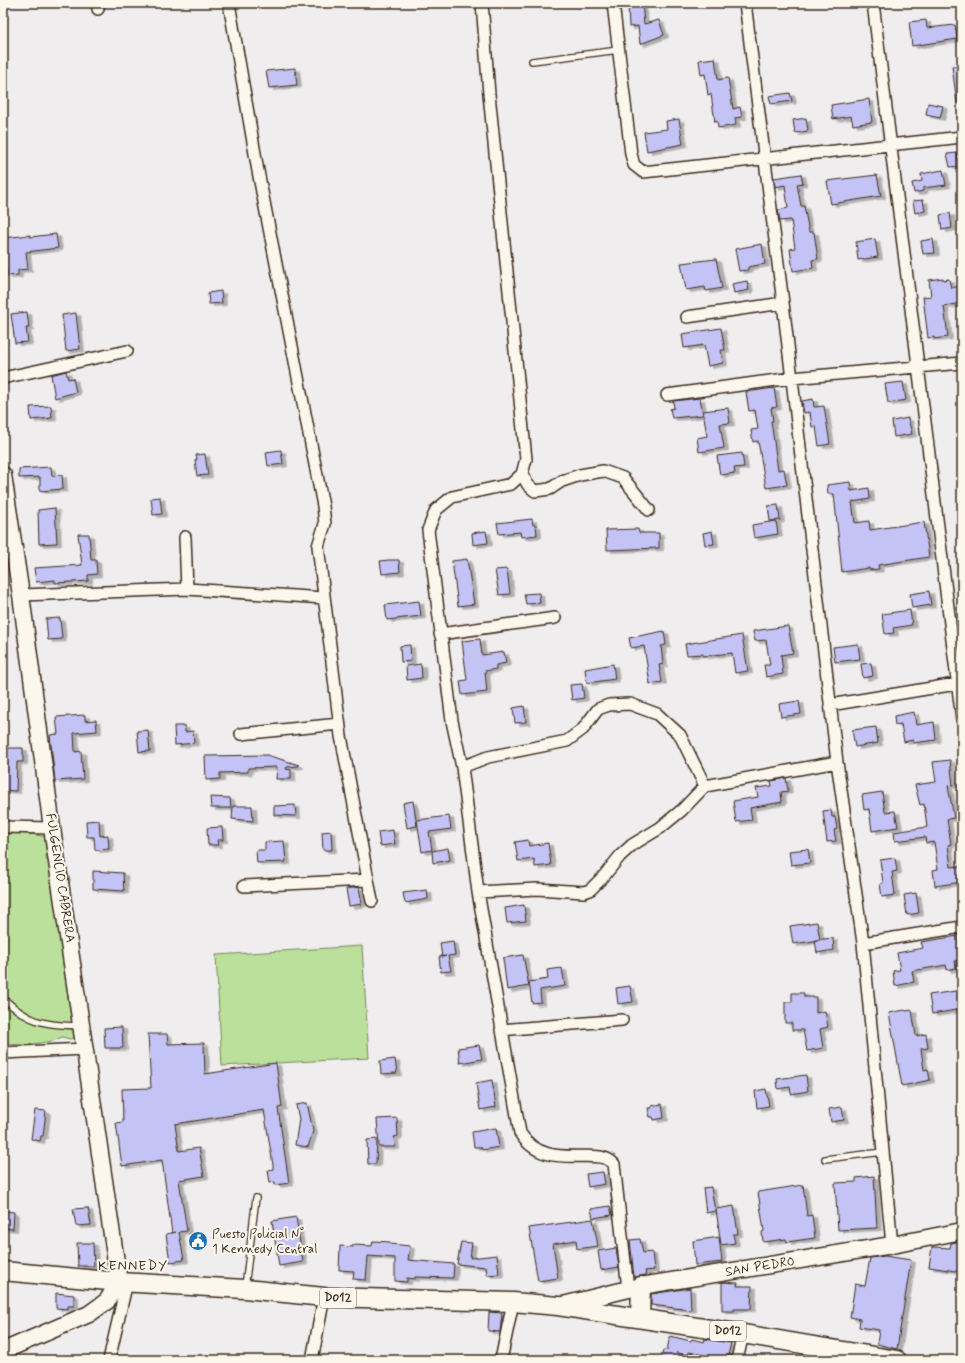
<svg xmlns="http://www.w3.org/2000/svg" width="965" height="1363" viewBox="0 0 965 1363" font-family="Mynerve,sans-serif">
<defs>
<filter id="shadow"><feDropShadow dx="4.5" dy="2.5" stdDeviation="0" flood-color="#0004"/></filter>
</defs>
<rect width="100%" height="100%" fill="#f0edee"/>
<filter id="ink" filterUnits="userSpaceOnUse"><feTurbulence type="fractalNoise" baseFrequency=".025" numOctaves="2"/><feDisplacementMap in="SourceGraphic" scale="8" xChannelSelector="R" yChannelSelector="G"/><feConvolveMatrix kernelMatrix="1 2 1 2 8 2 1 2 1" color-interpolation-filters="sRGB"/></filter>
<g filter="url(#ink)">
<path fill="#bae09b" stroke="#7a855c" d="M3,823l15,9 30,5 4,11 -6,7v5l18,6 6,13 -8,72c3,11 13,12 19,20 4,6 1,15 1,22 1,8 7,17 5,24 -2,7 -6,14 -9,20l-8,2 -8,-2 -9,4 -27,4 -23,-1z
M362,946l7,112 -147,8 -6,-111z"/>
<path fill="#c4c3f5" stroke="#3b2a1e" filter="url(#shadow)" d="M642,3l2,21 15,-4 5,15 -24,9 -2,-18 -9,1 -1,-23z
M926,20l1,8 28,-3 2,14 -45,7 -3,-24z
M715,58l3,22 10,-2 5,31 7,-2 2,10 -7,1 1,7 -18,3 -1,-7 -2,1 -4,-28 -3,1 -3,-21 -4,1 -2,-15z
M962,65v39h-5l-5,-38z
M295,68l2,17 -28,3 -3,-17z
M790,93l2,8 -21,3 -2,-8z
M869,99l3,23 -19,3 -2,-9 -18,3 -2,-14z
M928,103l15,3 -3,12 -14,-3z
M806,118l2,13 -13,2 -2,-13z
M679,119l4,25 -36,7 -3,-19 23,-3 -1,-8z
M957,153l2,13 -9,1 -3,-13z
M943,170l3,15 -23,3v3l-9,2 -2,-10 10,-2 -1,-7z
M801,174l2,9 -6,1 4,22h3l5,26h5l4,27 -6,1 1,8 -20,3 -3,-22 5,-1 -4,-28 -11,1 -2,-11 10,-2 -3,-23 -10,2 -1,-9z
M877,175l4,21 -50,8 -4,-23z
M923,200l2,11 -10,2 -2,-12z
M950,213l2,15 -10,2 -2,-15z
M56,234l2,14 -32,4 2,17 -10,1v5l-11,1 -4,-38 27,-3v2z
M875,239l3,18 -20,3 -2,-18z
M933,239l2,14 -12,1 -2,-13z
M762,244l3,20 -17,3v3l-9,1 -4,-22z
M716,259l6,29 -16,3 -1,-4 -19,3 -5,-27z
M943,278v2l6,-1 2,9 9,-2 2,17 -18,3 4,31 -14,2v-2l-6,1 -5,-41 8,-1 -2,-16z
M747,281l2,9 -15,3 -2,-9z
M221,291l1,12 -13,1 -1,-11z
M27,312l2,16h-3l2,14 -13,1 -4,-29z
M76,313l4,36 -14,2 -4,-36z
M721,328l4,22h-4l2,13 -15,3 -4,-21 -20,3 -2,-14z
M66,371l2,8 5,-1 3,14 -21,6 -4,-23z
M903,382l3,18 -18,3 -3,-19z
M774,388l3,19 -6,1 2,13h-2l7,49 6,-1 3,16 -21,3 -8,-47 -5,1 -2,-12 7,-1 -3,-19 -6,1 -3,-19z
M700,398l3,17 -31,3 -2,-9 4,-1 -1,-7z
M813,399l1,8 10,-1 6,38 -11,2 -3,-19h-4l-2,-15 -6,1 -2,-12z
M51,406l1,12 -21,2 -1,-13z
M728,408l2,15 -10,1 4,24 -25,4 -2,-14 10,-2 -4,-25z
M908,418l4,16 -18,3 -2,-16z
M281,450l2,14 -15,2 -2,-14z
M742,453l2,14 -10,1 1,5 -15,2 -3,-19z
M205,454l3,21 -11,1 -2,-16h2l-1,-5z
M51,467l1,9 10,-1 1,14 -23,2v-14l-21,1v-9z
M850,482l1,9 18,-3 1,11 -18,3 3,21 14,-2 1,9 54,-8 5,35 -51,8 1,4 -9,1 -1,-2 -27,4 -8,-78h-6l-1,-9z
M160,497l2,17 -9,1 -2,-17z
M778,505l2,15 -10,1 -2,-15z
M55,508l2,35 -18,1 -1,-34z
M532,519l1,6h3l1,10 -16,2 -1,-5 -21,2 -2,-11z
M776,521l2,13 -24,4 -2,-13z
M638,529l1,4h20v15l-52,2 -1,-20z
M486,531l2,12 -15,2 -1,-12z
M712,531l2,13 -9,1 -2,-12z
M78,534h11l2,26h5l1,14 -9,1v6l-33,2v-3l-19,2 -2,-14 48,-3z
M467,559l7,45 -16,2 -6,-45z
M389,560h10l1,12 -18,2 -2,-13z
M507,569l3,25 -11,1 -4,-25z
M929,591l2,14 -19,3 -2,-14z
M539,593l1,10 -14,1 -2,-10z
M419,601l2,15 -34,4 -2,-15z
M910,610l2,15 -19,3 1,5 -9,1 -3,-20z
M60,618l2,21 -14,1 -2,-21z
M788,626l5,27 -12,2 2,19 -17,3 -2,-12h6l-4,-25 -11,1 -2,-10z
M664,631l2,14 -5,1 2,18 -4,1 3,17 -12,2 -6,-38 -13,2 -2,-10z
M742,635l6,36 -13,2 -3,-20 -29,3v-2l-16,1 -2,-11z
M480,639l2,16 22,-3 2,11 -10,2v4l-11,2 2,21 -25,3 -2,-14 7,-1 -5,-39z
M858,644l2,15 -25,3 -2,-15z
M410,645l1,16 -10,1 -1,-16z
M871,663l2,13 -10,2 -2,-14z
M421,664l1,14 -15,2 -1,-14z
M613,664l2,15 -28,4 -2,-14z
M582,684l2,14 -12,2 -2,-15z
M799,701l2,13 -20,3 -2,-13z
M524,706l2,16 -11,1 -2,-15z
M914,712l2,13 18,-3 2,18 -23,3v-3l-9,2 -3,-18 -6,1 -1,-9z
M85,715v6l11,-1 1,11 -23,2 1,19 6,-1 2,28 -28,2 -5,-46 8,-1 -2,-17z
M174,726h11v6l8,-1 1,12 -19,2z
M876,727l2,16 -23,4 -3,-17z
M148,730l2,21 -11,1 -2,-21z
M3,748h20v14h-6l-1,29 -13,-1z
M267,755l32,10v1l-12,1 -1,2 5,1v9h-15l1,-12 -29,1v4l-28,1v6l-14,1 -1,-24z
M950,760l3,25 -5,1 6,32 -7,1 4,25 -3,1 3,22 9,-1 2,16 -27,4 -2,-16 5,-1 -4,-27 -8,1 -1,-6 -30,4 -1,-9 33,-5 -3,-23 -4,1 -5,-20 21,-3 -3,-20z
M786,778l2,13 -7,1 1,10 -32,6 2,12 -16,2 -3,-21 25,-4 -2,-9 16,-2 -1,-5z
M882,792l3,20 10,-1 3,16 -26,4 -3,-22 -5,1 -2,-15z
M210,797l20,1 1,10h-20z
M413,801l4,25 -10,2 -4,-25z
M295,805l1,11 -22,-1v-9z
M233,806h19l1,15 -21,-2z
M831,810l1,7h3l2,12 -3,1 2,11 -9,1 -4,-31z
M449,816l2,13 -22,3 3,18 -10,2 -5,-32z
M99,820l1,16 8,-1 1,14 -14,1 -1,-13h-7l-1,-16z
M222,827l1,13h-6l1,5h-10l-1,-17z
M393,830l2,14 -15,2 -2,-14z
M331,831l1,19h-9l-1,-18z
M528,840l1,6 19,-3 3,22 -16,2 -1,-8 -16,2 -3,-19z
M284,841l2,21 -29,1 -1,-13h9v-8z
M448,848l2,12 -17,3 -1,-12z
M808,849l2,14 -19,2 -2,-14z
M895,858l2,13 -5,1 3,23 -13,2 -2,-13 3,-1 -3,-23z
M93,871l30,2 1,18 -31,-2z
M359,887l3,17 -13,2 -3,-17z
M427,890l1,9 -23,4 -2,-10z
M916,893l3,20 -12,2 -3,-20z
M524,905l2,16 -19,2 -2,-15z
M817,922l3,18 -27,4 -3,-18z
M958,936l4,24 -7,1 1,7 -9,2 -1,-5 -34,6 2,11 -19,4 -2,-15 7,-1 -3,-17 26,-5 -2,-6z
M833,938l1,12 -17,3 -2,-13z
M453,941l2,14 -7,1 3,15 -10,1 -2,-15 7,-1 -4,1 -2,-14z
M523,955l6,31 -22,4 -4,-32z
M562,968l3,18 -25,4 1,12 -9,1 -3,-21 19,-3 -1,-9z
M630,986l3,16 -15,2 -2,-16z
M962,990v19l-30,5 -3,-19z
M792,993h12v4h12v16l9,-2 3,16 -8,2 3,19 -16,3 -4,-21h-11v-7h-7v-21h7z
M905,1010l1,1 6,-1 4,26 10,-2 2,14 -7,1 3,21 4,-1 2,11 -28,6 -13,-73z
M122,1027l1,21h-18l-1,-20z
M148,1034h19l1,10 36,-1 1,31 71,-11 6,44 -4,1 11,75 -13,2 -1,-3 -5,1 -2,-13 5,-1v-4l-9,-55 -89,14 4,27 20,-3 5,28 -25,4 8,51 -8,1 5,28 -14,2 -4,-28 10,-2 -4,1 -10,-73 -40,6 -6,-43 7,-1 -1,-33 29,-1z
M479,1045l3,14 -22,4 -2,-15z
M395,1059l2,14 -16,1 -1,-13z
M806,1075l2,16 -17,3 -1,-7 -12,2 -1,-10z
M492,1080l4,27 -16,3 -4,-27z
M766,1089l3,17 -12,2 -2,-17z
M307,1103l6,28 -5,16 -13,-2 4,-26 -3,-14z
M662,1104l2,14 -10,2 -1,-3h-3l-2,-9h4l-1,-2z
M842,1107l2,13 -13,2 -2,-13z
M35,1110l11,1 -3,25h-2l-1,5 -9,-2z
M397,1118l1,18 -4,1 1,10h-16l-2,-28z
M496,1128l3,19 -17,3 -1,-3h-7l-2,-15z
M377,1139l-1,25h-8l-1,-24z
M603,1172l2,12 -17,3 -2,-13z
M874,1176l3,52 -39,2 -3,-47 21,-1v-4z
M803,1185l4,31 5,-1 3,23 -28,4 -1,-3 -23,3 -1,-10 2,-1 -6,-39z
M711,1187l4,24 -9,2 -3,-25z
M610,1206l2,9 -19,3 -2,-9z
M734,1206l4,28h-5l2,9 -14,2 -5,-36z
M88,1208l3,17 -15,1 -3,-17z
M3,1211l11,1 -1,17 -10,-1z
M296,1217l7,45 -24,4 -7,-45z
M593,1219l5,27 -21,3 -1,-9 -23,4 5,34 -20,3 -9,-53z
M719,1237l3,25 -27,3 -2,-24z
M640,1239l3,14 9,-1 2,18 -9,1 1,4 -12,2 -4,-37z
M373,1241l17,1v2l20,2 -2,14 46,4 -1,14 -38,-1v2l-8,-1v4l-12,-1v-23l-27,-2 -2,24 -13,-1 1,-8 -15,-1 1,-24 13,1v-2l19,1z
M962,1241v31l-33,-5 3,-20 18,1 1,-5z
M461,1242l11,1 -2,15 27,-3 2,19 -12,1 -1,-8 -29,-3z
M77,1243h16l1,23h-16z
M616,1248l3,19 -18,3 -3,-19z
M885,1256l26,4 -14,89 -20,-5 2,-14 -20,-3 1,-8 -10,-2 5,-33 10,2 5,-28z
M722,1282l16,1 -1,3h15l-1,23h-17v2h-12z
M690,1288l1,22 -40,-5v-11z
M56,1293l18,2v11h-6v3l-12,-1z
M489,1312l13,1 -2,19 -12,-1z
M670,1336l21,5 1,-2 12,3 1,-3 26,4 -4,17 -38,-8 -1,3 -12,-2 16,3 -1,4h-30l2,-10h4z"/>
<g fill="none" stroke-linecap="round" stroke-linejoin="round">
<defs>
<path id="lane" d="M532,61l87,-11
M3,998c26,25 42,27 76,28
M825,1159l58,-7
M245,1287l11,-89"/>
<path id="street" d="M97,3l1,6
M229,3l29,168 65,335 2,18 -7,22 23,190 31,165
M482,3l7,91 37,365 -4,15 -11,10 -59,13 -16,13 -8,20 24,191 10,46 16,125 42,241c26,41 77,11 94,31l14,125
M613,3l18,151 3,11 9,7 319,-35
M745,3l38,300 54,459 26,181 29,302
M873,3l89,717
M687,317l96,-14
M3,378l124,-27
M667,395l125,-17 170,-15
M522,474l6,11 7,6 15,-2 12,-8 18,-6 23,-4 20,7 26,32
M185,537l2,52
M21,595l166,-6 137,9
M440,634l115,-16
M830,705l132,-22
M241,734l98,-10
M462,767l26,-10 79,-16 16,-12 15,-20 11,-4 21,-1 27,10 23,21 25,51
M3,827l49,1
M244,886l123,-6
M478,892l59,-3 47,3 6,-2 14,-14 16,-20 12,-11 28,-17 22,-18 23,-24 132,-24
M863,943l99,-16
M501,1030l121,-10
M3,1053l82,-4
M109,1360l18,-78
M312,1360l12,-63
M501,1360l12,-58
M737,1360l6,-26"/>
<path id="secondary" d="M3,475l18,120 31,233 67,454 -12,19 -18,13 -86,37
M559,1306l82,-20 251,-41 70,-14"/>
<path id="primary" d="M3,1271l116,11 126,7 79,8 189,5 45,4 185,28 154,26
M640,1318l1,-32"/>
</defs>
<use href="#lane" stroke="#3b2a1e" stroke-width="8"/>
<use href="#street" stroke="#3b2a1e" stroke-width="14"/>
<use href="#secondary" stroke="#3b2a1e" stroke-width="19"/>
<use href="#primary" stroke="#3b2a1e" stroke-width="21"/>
<use href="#lane" stroke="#fbf7ec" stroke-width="5.5"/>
<use href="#street" stroke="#fbf7ec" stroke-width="11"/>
<use href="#secondary" stroke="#fbf7ec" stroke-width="16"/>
<use href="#primary" stroke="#fbf7ec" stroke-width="18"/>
</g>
</g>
<defs>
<symbol id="civic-disc" viewBox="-11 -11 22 22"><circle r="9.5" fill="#1f6fb2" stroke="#fbf7ec"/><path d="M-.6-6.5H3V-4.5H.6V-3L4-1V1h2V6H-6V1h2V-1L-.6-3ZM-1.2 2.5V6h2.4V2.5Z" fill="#fff"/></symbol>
</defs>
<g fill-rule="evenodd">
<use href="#civic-disc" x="187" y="1230" width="22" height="22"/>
</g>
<g text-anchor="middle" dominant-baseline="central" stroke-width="4" stroke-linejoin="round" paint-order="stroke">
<g fill="#fbf7ec" stroke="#75685c" stroke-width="1">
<rect x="320" y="1288" width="36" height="20" rx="3"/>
<rect x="710" y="1321" width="36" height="20" rx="3"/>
</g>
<g font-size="12" font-weight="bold" fill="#3b2a1e">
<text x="338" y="1298">D012</text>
<text x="728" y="1331">D012</text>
</g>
<g font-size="13" fill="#3b2a1e" stroke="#fbf7ec">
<text transform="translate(60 878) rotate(81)">FULGENCIO CABRERA</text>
<text transform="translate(760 1267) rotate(-9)">SAN PEDRO</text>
</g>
<g font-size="13" fill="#3b2a1e" stroke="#fbf7ec" text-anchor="start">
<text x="212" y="1234">Puesto Policial N°<tspan x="212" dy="15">1 Kennedy Central</tspan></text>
</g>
<g font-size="14" letter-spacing="1" fill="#3b2a1e" stroke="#fbf7ec">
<text x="133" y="1266">KENNEDY</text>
</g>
</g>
<rect width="965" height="1363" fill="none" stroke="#fbf7ec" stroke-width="16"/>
<rect x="8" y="8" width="949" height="1347" fill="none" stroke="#3b2a1e" stroke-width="1.5" filter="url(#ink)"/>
</svg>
